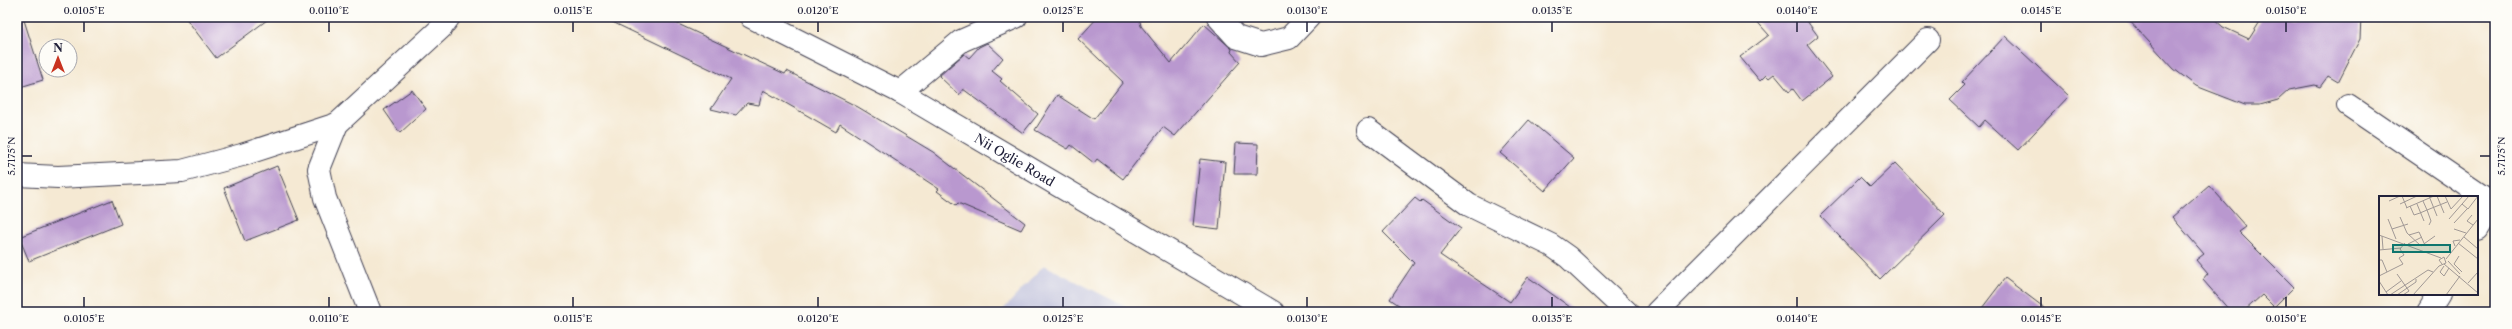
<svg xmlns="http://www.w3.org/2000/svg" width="2512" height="329" viewBox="0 0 2512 329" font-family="'Libre Caslon Text',serif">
<rect width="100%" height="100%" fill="#fdfcf7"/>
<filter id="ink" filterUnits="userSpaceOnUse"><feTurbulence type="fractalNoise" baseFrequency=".025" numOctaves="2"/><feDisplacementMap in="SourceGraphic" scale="8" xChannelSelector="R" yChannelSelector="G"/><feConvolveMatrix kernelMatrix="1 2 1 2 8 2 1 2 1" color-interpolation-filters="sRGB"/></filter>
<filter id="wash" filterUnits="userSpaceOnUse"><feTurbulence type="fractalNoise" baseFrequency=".012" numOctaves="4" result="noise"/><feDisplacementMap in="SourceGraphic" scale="16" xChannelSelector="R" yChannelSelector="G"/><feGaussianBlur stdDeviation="0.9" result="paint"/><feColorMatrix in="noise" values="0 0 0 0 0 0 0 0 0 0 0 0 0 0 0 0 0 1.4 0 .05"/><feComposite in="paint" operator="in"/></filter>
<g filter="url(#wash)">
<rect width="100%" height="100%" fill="#f5e9d3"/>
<path fill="#c1c2dd" d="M1044,265l92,47h-135z"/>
<g id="blocks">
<path fill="#b998cf" d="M17,17h6l20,63 -26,8z
M185,17h86l-55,41z
M602,17h61l122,57 2,-3 71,36 75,45 92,71 -4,7 -63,-27 -2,2 -19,-14 2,-2 -99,-65 -4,8 -73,-42 -4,15 -12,-2 -11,12 -25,-6 20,-30z
M1098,17h41l2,9 30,37 33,-39 28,25 -1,3 9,10 -65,74 -12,-9 -40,52 -26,-20 -3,4 -23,-18 -3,4 -33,-19 22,-35 37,24 29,-37 -45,-43z
M1753,17h51l14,19 -11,9 25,32 -30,24 -9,-12 -4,3 -15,-18 -5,4 -3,-3 -6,6 -20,-24 29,-22z
M2126,17h86l11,10 26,12 14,-22h98l-1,22 -22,43 -10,-6 -8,11 -5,-2 -26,5 -11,10 -18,5h-15l-49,-19 -22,-17z
M2005,36l64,60 -51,54 -33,-30 -6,7 -29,-27 15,-15 -3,-3z
M987,43l16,15 -11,13 10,8 -2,2 38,33 -15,19 -60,-44 -4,6 -20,-19 25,-22 5,4 10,-11z
M412,90l14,19 -26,24 -16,-23z
M1529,120l45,38 -29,33 -45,-38z
M1236,143l22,1 -1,30h-23z
M1200,159l25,3 -6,67 -26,-3z
M1895,163l50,52 -65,64 -60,-63 40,-39 10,10z
M277,166l22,54 -54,21 -21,-53z
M2209,185l37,42 -7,5 55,55 -20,20 -12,-12 -19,17h-12l-28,-32 5,-6 -12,-14 8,-6 -32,-37z
M1415,198l5,4 2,-2 39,28 -21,27 70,47 18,-25 49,35h-168l-19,-13 24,-36 -31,-31z
M112,200l9,24 -92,37 -10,-24z
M2005,278l45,34h-71z"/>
</g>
</g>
<g filter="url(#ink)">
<use href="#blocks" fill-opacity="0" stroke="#424052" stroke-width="1"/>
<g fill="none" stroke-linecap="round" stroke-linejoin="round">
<defs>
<g id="minor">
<path id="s1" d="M751,17l149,75 373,220"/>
<path d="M1218,17l18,20 25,8 28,-7 20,-21"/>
<path d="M900,92l61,-51 55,-24"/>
<path d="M2348,105l147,100"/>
<path d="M1368,130l101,75 82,40 17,12 59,55"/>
<path d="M17,175l41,2 124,-6 60,-16 95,-31"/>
<path d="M2477,229l15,-26"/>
<path d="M370,312l-45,-114 -6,-29 18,-45 104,-96 8,-11"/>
<path d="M1657,312l271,-272"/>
<path d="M2428,312l11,-18"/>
</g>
</defs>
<use href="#minor" stroke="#424052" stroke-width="24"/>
<use href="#minor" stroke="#fff" stroke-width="22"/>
</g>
</g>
<path fill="none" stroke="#22223b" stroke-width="1.5" d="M84,22v10M329,22v10M573,22v10M818,22v10M1063,22v10M1307,22v10M1552,22v10M1797,22v10M2041,22v10M2286,22v10M22,156h10M2480,156h10M84,297v10M329,297v10M573,297v10M818,297v10M1063,297v10M1307,297v10M1552,297v10M1797,297v10M2041,297v10M2286,297v10"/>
<g text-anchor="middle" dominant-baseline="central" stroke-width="3" stroke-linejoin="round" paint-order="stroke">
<g font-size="13" fill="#22223b" stroke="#fdfcf7">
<text stroke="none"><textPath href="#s1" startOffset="300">Nii Oglie Road</textPath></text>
</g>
</g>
<g transform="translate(2379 196)">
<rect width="99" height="99" fill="#f5e9d3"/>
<path fill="none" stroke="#a19996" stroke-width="1" d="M23,0l5,12M50,0l8,20M58,0l7,17M66,0l6,13 12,-13M10,5l11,-5M21,8l17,-8M38,8l7,17M83,8l6,5 10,-13M31,10l4,9 6,-2 7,-3 -4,-9M27,12l28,-12M93,19l-5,6 6,4M21,21l7,16 14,13 14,-10M9,23l8,20M70,23l20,-23M75,27l13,-14M50,29l2,-4 -4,-11 20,-8M13,33l16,-5M75,33l12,4M0,39l62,23M30,39l10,-3 5,11M3,40l1,13M85,41l14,12M79,47l20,16M29,48l14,-7M76,50l-2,-5 7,-1M0,54l22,-2M80,60l-5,8 8,8M67,63l32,-40M0,64h3l5,12M69,65l12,13M65,68l34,29M65,70l-4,6 4,4 5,-8M18,78l12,17 -6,4M0,80l24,-12 -4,-6 5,-3 -4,-6 5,-6M0,85l9,14M89,87l10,-11M7,96l15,-11M11,99l38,-25 5,2M18,99l19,-13v-3M34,99l26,-29 7,-3 -2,-6 -5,3 3,4M67,99l14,-19"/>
<path fill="#0f766e" fill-opacity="0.15" stroke="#0f766e" stroke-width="2" d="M14,49h57v7h-57z"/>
<rect width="99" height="99" fill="none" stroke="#22223b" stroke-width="2"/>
</g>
<rect width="2512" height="329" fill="none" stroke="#fdfcf7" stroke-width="44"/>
<g transform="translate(58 58)"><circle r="19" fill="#fdfcf7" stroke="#a5a5ac"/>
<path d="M0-3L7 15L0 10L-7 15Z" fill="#c8321e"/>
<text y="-6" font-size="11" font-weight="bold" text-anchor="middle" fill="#22223b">N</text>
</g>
<rect x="22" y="22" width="2468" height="285" fill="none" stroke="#22223b" stroke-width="1.5"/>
<g font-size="10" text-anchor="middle" fill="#22223b">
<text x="84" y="14">0.0105°E</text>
<text x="329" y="14">0.0110°E</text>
<text x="573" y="14">0.0115°E</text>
<text x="818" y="14">0.0120°E</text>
<text x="1063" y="14">0.0125°E</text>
<text x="1307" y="14">0.0130°E</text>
<text x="1552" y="14">0.0135°E</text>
<text x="1797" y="14">0.0140°E</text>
<text x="2041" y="14">0.0145°E</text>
<text x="2286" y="14">0.0150°E</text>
<text transform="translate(11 156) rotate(-90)" y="4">5.7175°N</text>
<text transform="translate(2501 156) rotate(-90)" y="4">5.7175°N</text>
<text x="84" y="322">0.0105°E</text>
<text x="329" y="322">0.0110°E</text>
<text x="573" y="322">0.0115°E</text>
<text x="818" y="322">0.0120°E</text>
<text x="1063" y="322">0.0125°E</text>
<text x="1307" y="322">0.0130°E</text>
<text x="1552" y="322">0.0135°E</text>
<text x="1797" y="322">0.0140°E</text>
<text x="2041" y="322">0.0145°E</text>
<text x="2286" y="322">0.0150°E</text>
</g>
</svg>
